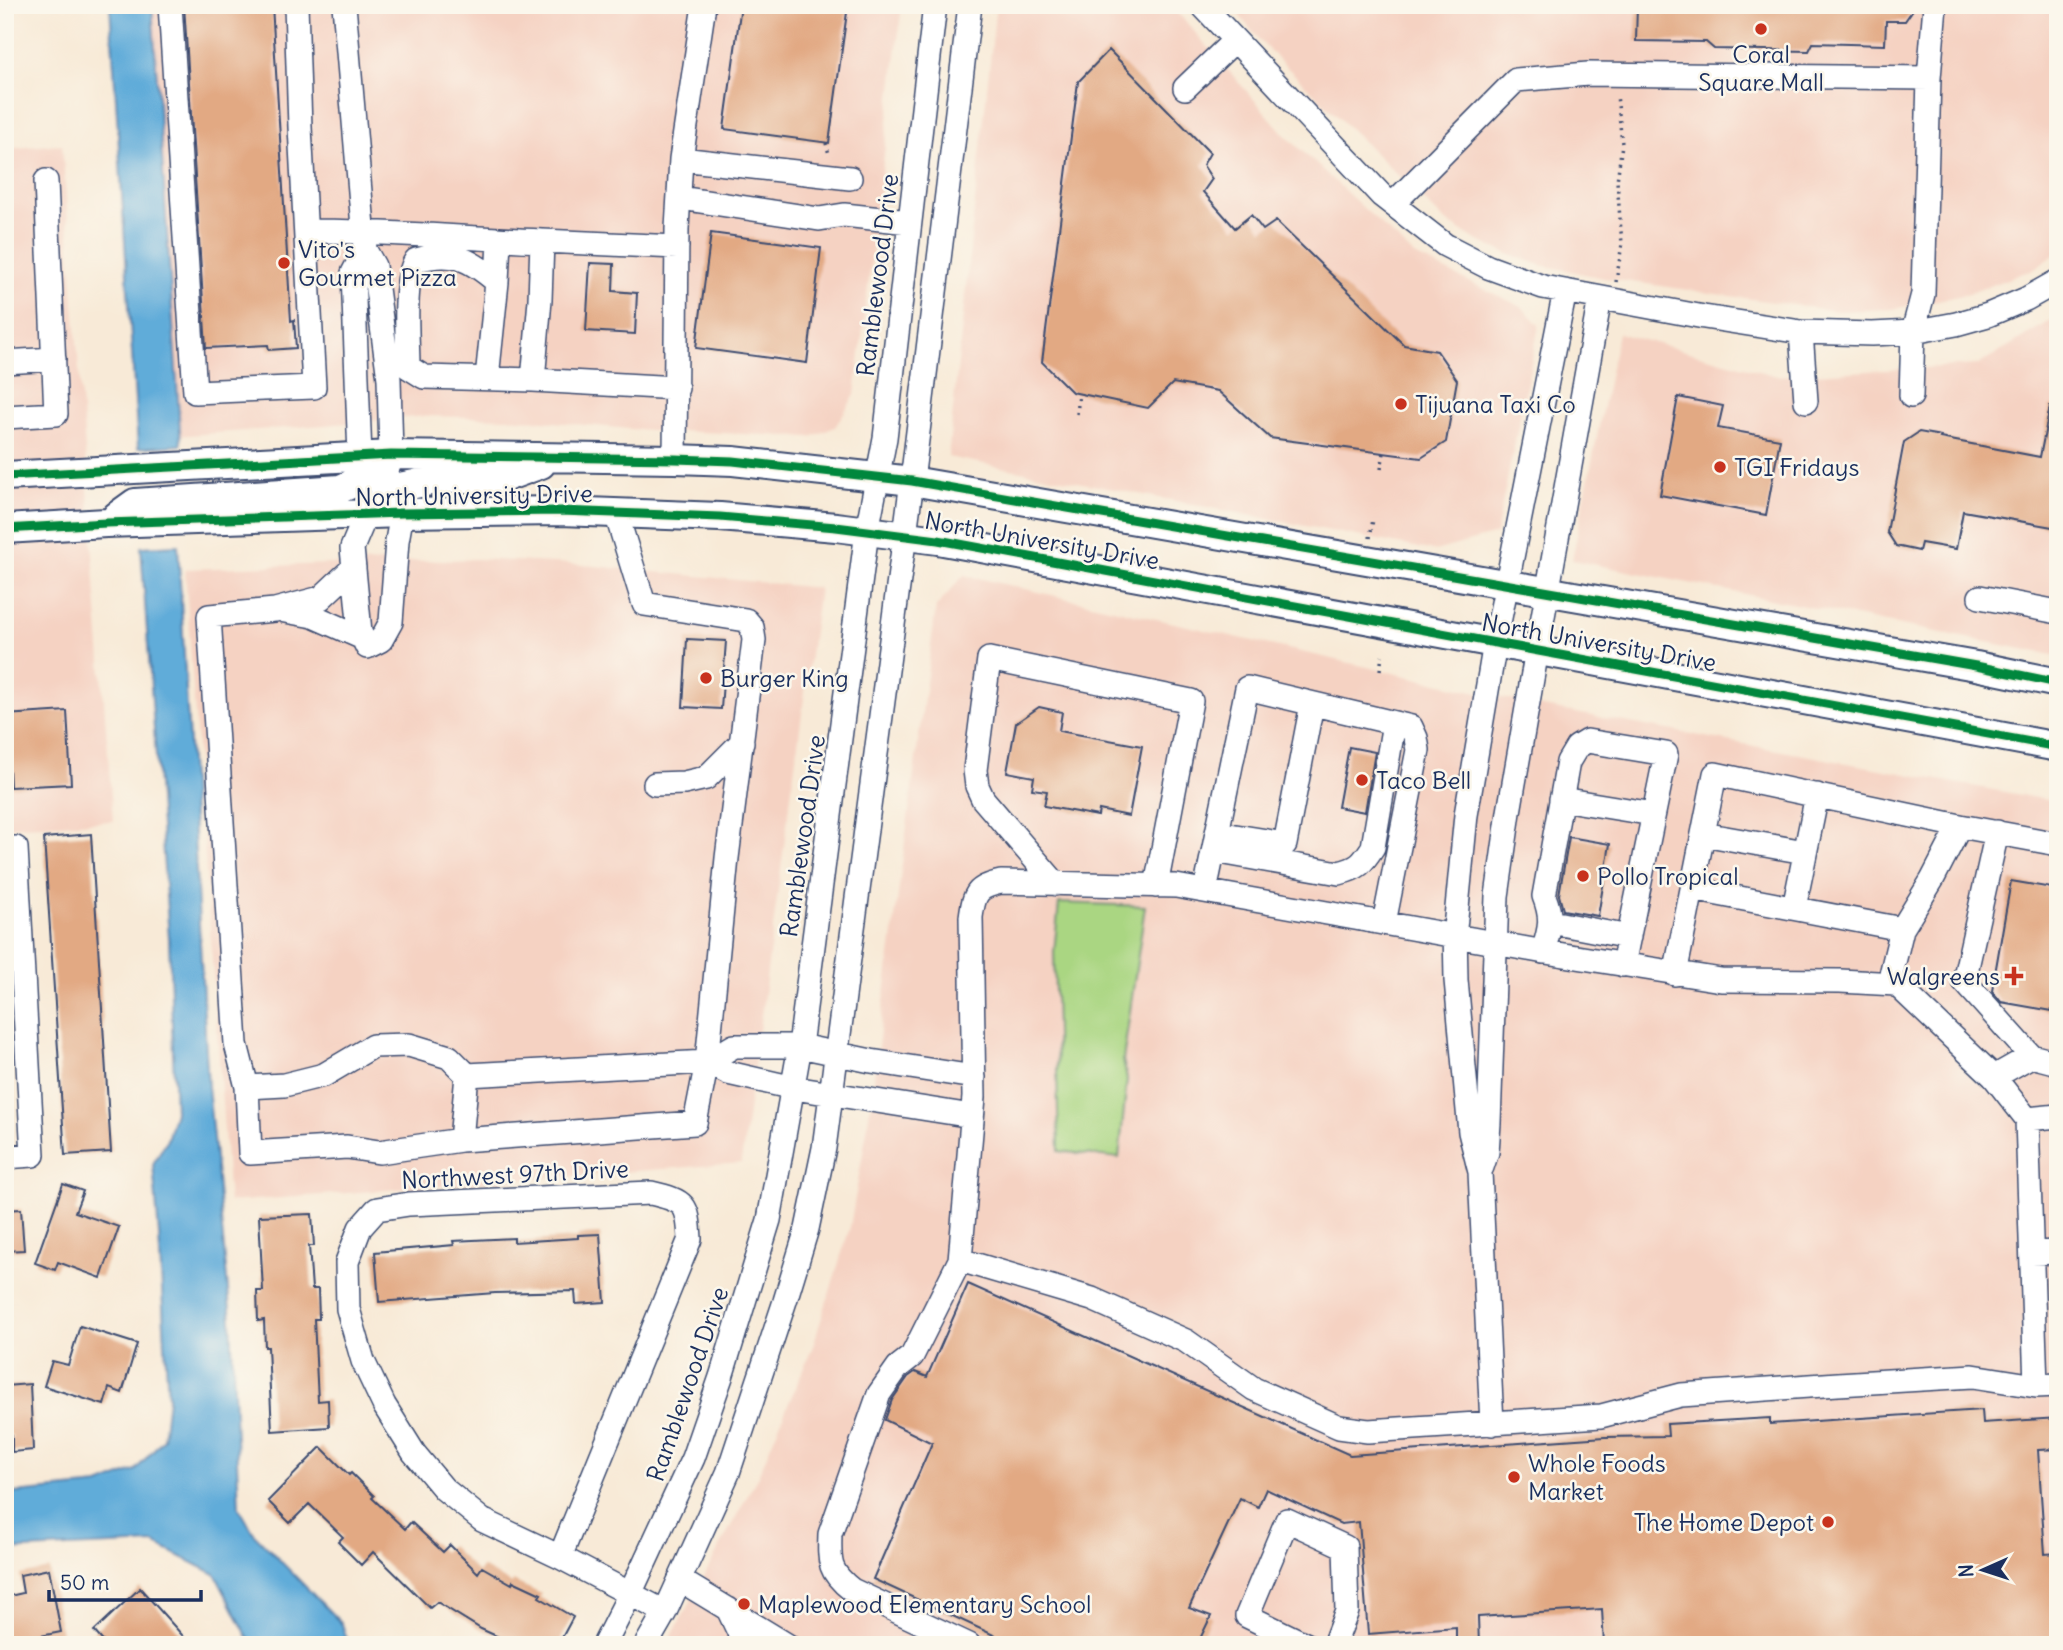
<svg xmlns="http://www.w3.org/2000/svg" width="2063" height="1650" viewBox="0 0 2063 1650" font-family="Delius,sans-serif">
<rect width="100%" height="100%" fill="#fbf7ec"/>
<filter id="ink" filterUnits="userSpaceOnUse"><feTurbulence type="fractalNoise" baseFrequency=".0143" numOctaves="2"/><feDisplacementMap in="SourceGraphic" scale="14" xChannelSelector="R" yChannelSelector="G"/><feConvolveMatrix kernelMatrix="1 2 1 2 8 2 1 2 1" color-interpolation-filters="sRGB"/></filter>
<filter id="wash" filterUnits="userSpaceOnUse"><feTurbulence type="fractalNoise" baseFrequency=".00686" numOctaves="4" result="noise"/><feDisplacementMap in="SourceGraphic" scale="28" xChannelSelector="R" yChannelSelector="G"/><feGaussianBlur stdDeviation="1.57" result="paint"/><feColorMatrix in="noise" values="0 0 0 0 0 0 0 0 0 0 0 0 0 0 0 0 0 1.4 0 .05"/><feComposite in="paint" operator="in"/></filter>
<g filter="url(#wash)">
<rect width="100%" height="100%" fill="#f8ead7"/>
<path fill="#f5d2c2" d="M148,5h754l-47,390 -20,32 -24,10 -180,-8 -121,-11 -85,-2 -100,9 -151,11z
M996,5h175l115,131 129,120 107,51 17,18 -43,209 -61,17 -487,-94z
M1231,5h827v247l-22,16 -68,26 -75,15 -57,2 -232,-33 -63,-13 -28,-9 -37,-16 -32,-20 -184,-179z
M62,144l51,677 -108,6v-678z
M2058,316v340l-486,-96 46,-227 159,43 201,-11z
M477,559l96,5 246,24 -78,575 -512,39 -44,-633z
M964,575l574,131 520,96v843h-1391l90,-167 56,-132 37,-119 17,-97 69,-523z"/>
<path fill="#aad682" stroke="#628270" stroke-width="2" d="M1059,903l86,3 -22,154 4,19 -8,79 -60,-7 -5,-199z"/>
<path fill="#60acd9" stroke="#3e6e9c" stroke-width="2" d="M110,5h42l29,440 -43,3z
M178,545l30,542 23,233 8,188 16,27 87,89 7,21h-97l-37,-71 -61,-31 -149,7v-56l94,-9 37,-15 27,-31 5,-40 -9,-164 -6,-71 14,-24 8,-28 -6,-174 -28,-391z"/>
<g id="blocks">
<path fill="#e2a983" d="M184,5h88l19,316 3,-1 2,28 -27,2 -1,-5 -62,3z
M741,5h107l-19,138 -105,-14z
M1637,5h279l-11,16h-19l-1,24 -72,-2 -4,8 -95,-2 -8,-7 -70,-1z
M1109,50l101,103 -7,12 9,14 -9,13 32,36 16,-13 12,15 13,-9 128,124 33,6 20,29 -11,62 -25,16 -151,-20 -52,-47 -45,-8 -25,25 -76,-16 -30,-30 36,-280z
M711,233l110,15 -14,115 -111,-15z
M590,263l24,1 -1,27 24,2 -2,41 -49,-3z
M1678,397l45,9 -5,22 62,11 -14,76 -106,-20z
M2050,406l8,1v121l-95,-17 -7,38 -35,-6 -2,8 -23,-5 -9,-14 17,-90 15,-10 22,4 -1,2 100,19z
M687,639l39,2 -5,68 -38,-2z
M1039,707l23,5 -3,19 83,15 -13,70 -30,-6 -1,6 -54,-10 3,-15 -15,-2 2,-12 -27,-5 9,-49z
M67,711l4,73 -61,3 -1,-19 -4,1v-54z
M1349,747l26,5 -10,60 -27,-5z
M91,834l20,318 -46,3 -21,-317z
M1569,837l41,7 -12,72 -35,-6 -4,-15z
M2011,881l47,8v123l-57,-10 -9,-11z
M63,1184l20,7 -8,21 44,15 -18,51 -43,-16 -3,8 -20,-7z
M21,1209l3,41 -19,1v-41z
M312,1214l2,32h-5l3,43h6l1,30h-5l4,82 10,-1 1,27 -57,4 -4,-84h-3l-1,-27 -6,1 -1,-30h6l-4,-75z
M600,1234l5,68 -29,2 -1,-13 -80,2 -116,9 -4,-50 79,-7 -1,-4 61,-3v4l64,-4v-3z
M968,1284l382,171 255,-18 63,-1 -1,-12 103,-6v6l212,-14 1,13 75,-5v31l-20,1 7,104 13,-1v92h-454l-2,-36 -124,8 1,28h-23v-18l-88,7 -9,-112 -18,2 -75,-35 -8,18 -18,-9 -51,110 22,8 -14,29h-182l-142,-66 59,-136 -47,-23 7,-20 16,-23 7,-5 12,5z
M80,1326l57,18 -15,49 -13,-5 -5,17 -60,-19 8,-25 16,4z
M30,1384l3,66 -21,2v-17l-7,1v-50z
M321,1447l28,28 2,-2 23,23 -2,2 33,31 6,-7 32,30 7,-7 28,28 4,-6 30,17 1,-3 28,13 -2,3 34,20 -15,28h-42l-35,-16 -44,-27 -7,6 -57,-56 -12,13 -23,-23 5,-5 -34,-33 -19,19 -22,-22z
M49,1569l12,63 -56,11v-46l18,-4 -3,-18z
M140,1588l51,57h-85l-12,-14z"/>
</g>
</g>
<g filter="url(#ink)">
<use href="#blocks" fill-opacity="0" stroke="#3c4b70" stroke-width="2"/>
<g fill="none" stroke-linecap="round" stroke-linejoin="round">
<defs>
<path id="minor" d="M170,5l25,387 119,-5 -14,-260 -4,-122
M344,5l21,245 9,16 15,113 2,76
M1202,5l180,191 63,49 43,22 55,20 161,30 97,15 71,2 41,-2 43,-8 32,-9 38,-16 32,-18
M1185,88l49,-47
M681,159l169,19
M680,198l139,21 25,-4 65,7
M1393,204l123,-124 72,-6 341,4
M306,231c78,0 157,7 236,10
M497,282c-28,-24 -44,-32 -81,-22 -14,22 -8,79 -8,107l16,10 109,3 7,-80 2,-59 135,6
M1801,332l5,69
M5,362l49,-3
M487,378l10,-96 2,-42
M533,380l144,8
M1911,396l2,-64 10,-38 6,-216 6,-73
M5,417l51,-3 -10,-233
M360,457l-7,-184 12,-23
M675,459l2,-230 4,-70 23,-154
M616,513l28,91 102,16 6,7 2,13 -27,218 -20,204 -12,61 -234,17 -82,12 -32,-5 -97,6 -3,-66 37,-2 40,-10 49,-29 36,-1 40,12 18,18 240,-13 27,-16h66l71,15 103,16
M366,515l-14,33 8,84 7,15 14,-7 10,-18 6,-81 5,-28
M1980,597l78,15
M285,611l28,5 50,22
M655,784l29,-1 22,-5 36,-36
M1561,799l92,15
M1997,832l-33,149 67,75
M1217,833l68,11 27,-140
M1703,834l102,18
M5,849l11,-1 17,307 -28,2
M1214,851l125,22c20,-5 23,-9 34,-26l21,-124
M1056,884l-73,-85 -6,-13 -2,-16 14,-111 202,42 -35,185
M1692,889l210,40
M1205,891l42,-203 164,39 5,11 2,12 -34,173
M1794,908l23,-113
M1551,922l78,15
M1543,952c7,-24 10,-33 1,-56l24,-134 9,-15 10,-6 79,13 -43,211
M1675,974l40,-200 245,52 98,18
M1889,983l13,-54 30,-49 28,-54
M707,1062l21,11 66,15 178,28
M1994,1077l37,-21 27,7
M247,1087l-11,-43 -27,-428 66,-6 46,-12 33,-31
M2027,1119l31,-3
M461,1140l6,-65
M1482,1167l5,-15 2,-29 8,-227 12,-84 28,-162 63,-352
M651,1193c35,8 37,11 39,46l-130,318 -78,-37 -38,-31 -30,-36 -30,-48 -21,-44 -15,-52 -1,-47 13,-34 17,-19 32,-5z
M2032,1253l26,-1
M960,1260l-48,96 -14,11 -19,27 -49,140c-1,29 -1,38 22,56l117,55
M2036,1386l-9,-267 -33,-42 -98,-93 -56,-3 -119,-1 -182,-29 -363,-65 -175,-4c-24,5 -27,11 -30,35l3,180 -14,163 132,39 94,42 68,48 85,38 29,4 233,-15 80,-21 157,-11 135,-8 63,10 22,-1
M1492,1424l-12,-252 -10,-40 -14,-152 -1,-52 11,-113 29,-172 70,-352
M560,1557l105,55
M680,1580l107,65
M728,1609l17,36
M604,1645l26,-51 63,-136 28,-81 48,-157 31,-174 67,-515 18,-93 50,-433
M646,1645l19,-33 63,-139 57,-172 22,-72 17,-81 88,-667 58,-476
M1307,1645l-60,-29 40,-96 58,27 2,64 -13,34"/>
<path id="major" d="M5,476l386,-21 284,4 58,2 179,20 1064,185 82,17
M366,515l28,-27 52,-10 54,1 41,-15
M117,516l18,-13 205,-14 44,-19 7,-15
M5,529l101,-6 296,-10 159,-2 159,6 116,10 102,13 1120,207"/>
</defs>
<use href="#minor" stroke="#3c4b70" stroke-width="26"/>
<use href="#major" stroke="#3c4b70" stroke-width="32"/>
<path stroke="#3c4b70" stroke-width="3.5" stroke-dasharray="2 5" stroke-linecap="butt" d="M826,143l3,11
M1616,282l6,-38 -5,-63 5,-37 -5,-49
M1077,414l2,-20
M1381,469l3,-16
M1370,538l3,-19
M1380,670l2,-14"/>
<use href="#minor" stroke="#fff" stroke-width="23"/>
<use href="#major" stroke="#fff" stroke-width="28"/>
<defs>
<path id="cycleway" d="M5,476l386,-21 284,4 58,2 179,20 1064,185 82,17
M5,529l101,-6 296,-10 159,-2 159,6 116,10 102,13 1120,207"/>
</defs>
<use href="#cycleway" stroke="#fbf7ec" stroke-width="13"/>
<use href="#cycleway" stroke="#00873e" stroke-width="9"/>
</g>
</g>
<g fill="#c8321e" stroke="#fbf7ec" stroke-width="2.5">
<circle cx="1761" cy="29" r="7"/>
<circle cx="284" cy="263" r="7"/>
<circle cx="1401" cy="404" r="7"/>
<circle cx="1720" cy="467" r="7"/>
<circle cx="706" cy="678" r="7"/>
<circle cx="1362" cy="780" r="7"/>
<circle cx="1583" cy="876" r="7"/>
<path d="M2010.5 965.5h7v7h7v7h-7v7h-7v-7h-7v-7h7z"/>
<circle cx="1514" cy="1477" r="7"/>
<circle cx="1828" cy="1522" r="7"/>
<circle cx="744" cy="1604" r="7"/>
</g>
<g text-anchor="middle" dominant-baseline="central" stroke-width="5" stroke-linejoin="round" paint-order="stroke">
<g font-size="24" fill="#1b2f5e" stroke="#fbf7ec" text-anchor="start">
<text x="1761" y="54" text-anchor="middle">Coral<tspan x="1761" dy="28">Square Mall</tspan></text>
<text x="298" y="249">Vito's<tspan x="298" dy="28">Gourmet Pizza</tspan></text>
<text x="1415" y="404">Tijuana Taxi Co</text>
<text x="1734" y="467">TGI Fridays</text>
<text x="720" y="678">Burger King</text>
<text x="1376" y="780">Taco Bell</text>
<text x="1597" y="876">Pollo Tropical</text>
<text x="2000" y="976" text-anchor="end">Walgreens</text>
<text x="1528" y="1463">Whole Foods<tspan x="1528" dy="28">Market</tspan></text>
<text x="1814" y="1522" text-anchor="end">The Home Depot</text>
<text x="758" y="1604">Maplewood Elementary School</text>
</g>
<g font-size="24" fill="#1b2f5e" stroke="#fbf7ec">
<text transform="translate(877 275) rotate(-83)">Ramblewood Drive</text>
<text transform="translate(474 495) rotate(-1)">North University Drive</text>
<text transform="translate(1042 540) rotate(10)">North University Drive</text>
<text transform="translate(1599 642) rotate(10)">North University Drive</text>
<text transform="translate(802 836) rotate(-82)">Ramblewood Drive</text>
<text transform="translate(515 1174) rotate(-3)">Northwest 97th Drive</text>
<text transform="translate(687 1384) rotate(-71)">Ramblewood Drive</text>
</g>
</g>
<rect width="2063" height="1650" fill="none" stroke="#fbf7ec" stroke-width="28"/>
<g transform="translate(1983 1570) rotate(267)" stroke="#fbf7ec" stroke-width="5" paint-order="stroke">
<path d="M0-5L12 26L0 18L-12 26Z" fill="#1b2f5e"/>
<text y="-10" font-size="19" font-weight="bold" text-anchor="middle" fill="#1b2f5e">N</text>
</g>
<path d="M49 1590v10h152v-10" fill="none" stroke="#1b2f5e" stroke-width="3.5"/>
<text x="60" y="1590" font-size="21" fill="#1b2f5e" stroke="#fbf7ec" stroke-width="5" paint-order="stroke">50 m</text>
</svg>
